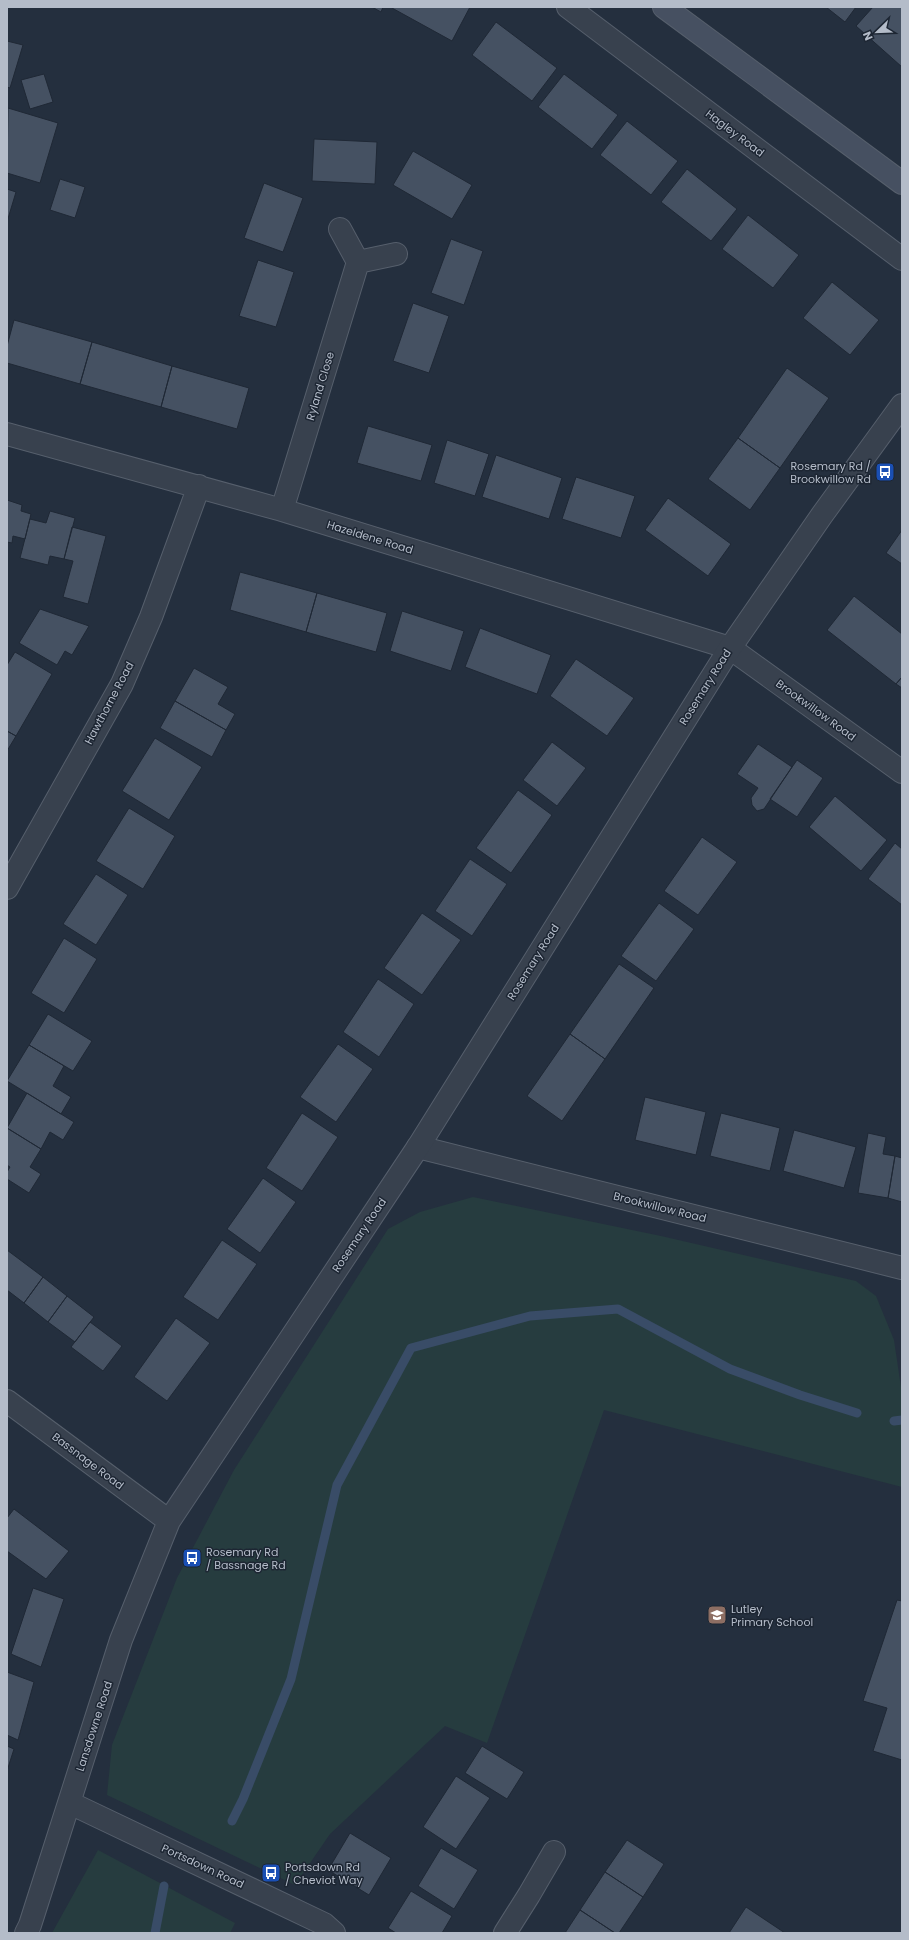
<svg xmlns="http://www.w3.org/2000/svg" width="909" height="1940" viewBox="0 0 909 1940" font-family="Poppins,sans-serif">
<rect width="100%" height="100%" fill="#242f3e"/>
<path fill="#263c3f" d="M473,1197l188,39 195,45 20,15 18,44 8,54v93l-298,-77 -117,333 -42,-17 -115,108 -35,51 -188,-90 5,-50 65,-167 57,-108 154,-241 32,-17z
M98,1850l137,73 -5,10h-178z"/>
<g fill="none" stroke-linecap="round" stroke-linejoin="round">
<path stroke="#394c67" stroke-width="9" d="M894,1421l8,-1
M232,1821l11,-22 48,-120 46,-194 74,-137 119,-32 88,-7 112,60 70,26 57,18
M155,1933l9,-47"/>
</g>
<path fill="#455162" stroke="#1f2835" d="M372,7h11l-2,5z
M393,7h77l-18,34 -60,-33z
M826,7h30l-11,15z
M873,7h29v60l-46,-41z
M496,22l61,46 -25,33 -60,-46z
M7,41l16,4 -13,43 -3,-1z
M44,74l9,28 -23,7 -9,-29z
M564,74l54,41 -26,34 -54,-42z
M8,108l50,15 -18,60 -33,-10z
M627,121l51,40 -27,34 -51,-40z
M314,139l63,3 -2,42 -63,-3z
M413,151l59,34 -20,34 -59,-34z
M687,169l50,40 -26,32 -50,-39z
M60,179l25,8 -10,31 -25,-8z
M264,183l39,15 -20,54 -39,-14z
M7,189l9,3 -9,30z
M748,215l51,40 -26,33 -51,-39z
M451,239l32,12 -19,54 -33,-12z
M258,260l36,12 -18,55 -37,-11z
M832,282l47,38 -29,35 -47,-37z
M413,303l36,13 -20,57 -36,-12z
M14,320l78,22 -12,42 -73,-21v-17z
M92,342l80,24 -11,41 -81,-23z
M172,366l77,22 -12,41 -76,-22z
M787,368l42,30 -49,70 -42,-30z
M368,426l64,19 -11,36 -64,-18z
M738,438l42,30 -30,42 -42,-31z
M447,440l42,14 -14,42 -41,-13z
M496,455l66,23 -13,41 -67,-22z
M576,477l59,19 -14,42 -59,-19z
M668,498l63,46 -23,32 -63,-46z
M7,500l15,5 -1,6 10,3 -6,25 -12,-3 -1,7 -5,-1z
M50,511l25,7 -11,41 -14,-3 -2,9 -28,-7 10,-39 16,4z
M72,527l34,9 -18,68 -25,-7 10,-36 -9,-2z
M902,530v34l-16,-11z
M240,572l77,21 -11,39 -76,-22z
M317,593l70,20 -11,39 -70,-20z
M854,596l48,38v43l-6,7 -69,-54z
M40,609l49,17 -17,29 -7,-4 -8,14 -38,-22z
M402,611l62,20 -13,40 -61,-20z
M480,628l71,27 -14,39 -72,-27z
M15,652l37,22 -36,62 -9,-5v-66z
M576,659l58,39 -27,38 -57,-40z
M194,668l34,19 -10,17 17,10 -9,16 -51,-29z
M902,677v11l-6,-4z
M175,701l51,29 -14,27 -52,-29z
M7,731l9,5 -9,15z
M155,738l47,29 -33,53 -47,-29z
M552,742l34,26 -29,38 -34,-26z
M758,744l34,23 -28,42 -7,2 -5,-6 -1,-7 7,-10 -21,-14z
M797,760l26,18 -26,39 -27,-18z
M518,790l34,25 -41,58 -35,-25z
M835,796l52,44 -26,31 -52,-44z
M129,808l46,28 -32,53 -47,-28z
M702,837l35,25 -39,53 -34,-24z
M895,843l7,6v56l-34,-26z
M470,859l37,25 -35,52 -37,-25z
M96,874l32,21 -32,50 -33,-21z
M659,903l35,26 -38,52 -35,-25z
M422,913l39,27 -39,55 -38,-27z
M64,938l33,21 -33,54 -33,-20z
M619,964l35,24 -49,71 -35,-25z
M378,979l36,25 -35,53 -36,-25z
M48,1014l44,27 -19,30 -44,-26z
M570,1034l35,25 -43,62 -35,-25z
M338,1044l35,25 -37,53 -36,-25z
M29,1045l35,21 -11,20 18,11 -10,17 -54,-33z
M27,1093l47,29 -11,18 -13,-8 -9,17 -34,-21z
M645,1097l61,15 -10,43 -61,-15z
M302,1113l36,24 -36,54 -36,-23z
M721,1113l59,15 -10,43 -60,-15z
M7,1128l34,21 -11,18 11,7 -12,19 -22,-14v-7l3,-5 -3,-2z
M794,1130l62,17 -12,41 -61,-17z
M868,1133l18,4 -3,17 12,2 -7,42 -30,-5z
M895,1156l7,2v44l-14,-4z
M263,1178l33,24 -36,51 -33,-24z
M222,1240l35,24 -39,56 -35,-23z
M7,1250l36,27 -19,26 -17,-13z
M43,1277l24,19 -19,26 -24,-19z
M67,1296l27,21 -19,25 -27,-20z
M176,1318l34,25 -43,58 -33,-24z
M90,1322l32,24 -19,25 -32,-24z
M14,1509l55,42 -23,28 -39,-28v-33z
M33,1588l31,11 -23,68 -30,-13z
M897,1600l5,1v159l-29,-9 14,-43 -24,-7z
M7,1672l27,10 -16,58 -11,-5z
M7,1746l7,3 -7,22z
M482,1746l42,26 -17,27 -42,-26z
M456,1776l34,22 -34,51 -33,-22z
M350,1833l41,25 -22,37 -41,-25z
M627,1840l37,24 -21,33 -38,-25z
M441,1848l37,22 -24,39 -36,-23z
M605,1872l38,25 -24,36h-4l-35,-23z
M411,1891l41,25 -10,17h-46l-8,-5z
M746,1907l39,26h-56z
M580,1910l35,23h-50z"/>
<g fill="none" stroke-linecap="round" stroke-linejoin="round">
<defs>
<path id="minor" d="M568,7l334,252
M340,229l18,33 38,-8
M7,434l275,76 448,138 172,124
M282,510l76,-248
M7,888l115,-204 29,-67 48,-131
M418,1147l484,121
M505,1933l24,-38 25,-43"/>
<path id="tertiary" d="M7,1401l162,120
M70,1803l254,121 10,9
M26,1933l4,-8 91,-285 48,-119 249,-374 312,-499 92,-133 80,-110"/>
<path id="secondary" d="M664,7l238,176"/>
</defs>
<use href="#minor" stroke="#565f6c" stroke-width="24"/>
<use href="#tertiary" stroke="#565f6c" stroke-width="24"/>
<use href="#secondary" stroke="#565f6c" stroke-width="24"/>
<use href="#minor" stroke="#38414e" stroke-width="22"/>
<use href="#tertiary" stroke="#38414e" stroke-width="22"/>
<use href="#secondary" stroke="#465061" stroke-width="22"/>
</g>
<defs>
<symbol id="bus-square" viewBox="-11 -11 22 22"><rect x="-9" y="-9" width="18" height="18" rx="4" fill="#1a4fb4" stroke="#1d2633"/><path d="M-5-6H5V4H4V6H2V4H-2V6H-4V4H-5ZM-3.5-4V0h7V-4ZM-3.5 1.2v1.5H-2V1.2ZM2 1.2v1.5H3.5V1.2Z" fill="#fff"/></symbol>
<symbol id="school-square" viewBox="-11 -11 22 22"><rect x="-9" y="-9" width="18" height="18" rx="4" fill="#8d6e63" stroke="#1d2633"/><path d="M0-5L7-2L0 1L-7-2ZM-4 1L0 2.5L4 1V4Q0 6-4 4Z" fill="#fff"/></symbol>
</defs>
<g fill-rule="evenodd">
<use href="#bus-square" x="874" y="461" width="22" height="22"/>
<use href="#bus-square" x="181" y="1547" width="22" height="22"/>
<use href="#school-square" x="706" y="1604" width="22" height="22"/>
<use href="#bus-square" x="260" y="1862" width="22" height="22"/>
</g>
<g text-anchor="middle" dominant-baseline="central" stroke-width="3" stroke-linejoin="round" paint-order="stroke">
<g font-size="11" fill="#b4bcc9" stroke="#1d2633">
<text transform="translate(735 133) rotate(37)">Hagley Road</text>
<text transform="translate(320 386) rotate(-73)">Ryland Close</text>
<text transform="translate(370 537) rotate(17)">Hazeldene Road</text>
<text transform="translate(705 687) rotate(-58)">Rosemary Road</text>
<text transform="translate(109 703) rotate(-62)">Hawthorne Road</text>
<text transform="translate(816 710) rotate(36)">Brookwillow Road</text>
<text transform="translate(533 962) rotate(-58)">Rosemary Road</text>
<text transform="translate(660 1207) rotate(14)">Brookwillow Road</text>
<text transform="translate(359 1235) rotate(-56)">Rosemary Road</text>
<text transform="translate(88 1461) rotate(37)">Bassnage Road</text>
<text transform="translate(94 1726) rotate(-72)">Lansdowne Road</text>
<text transform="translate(203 1866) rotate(25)">Portsdown Road</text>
</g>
<g font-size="11" fill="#b4bcc9" stroke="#1d2633" text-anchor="start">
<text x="871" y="466" text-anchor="end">Rosemary Rd /<tspan x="871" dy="13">Brookwillow Rd</tspan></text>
<text x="206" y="1552">Rosemary Rd<tspan x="206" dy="13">/ Bassnage Rd</tspan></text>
<text x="731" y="1609">Lutley<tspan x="731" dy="13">Primary School</tspan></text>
<text x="285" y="1867">Portsdown Rd<tspan x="285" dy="13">/ Cheviot Way</tspan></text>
</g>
</g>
<rect width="909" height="1940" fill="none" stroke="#b4bcc9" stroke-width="16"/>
<g transform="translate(877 32) rotate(247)" stroke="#1d2633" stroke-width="3" paint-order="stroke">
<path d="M0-3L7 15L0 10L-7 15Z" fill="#b4bcc9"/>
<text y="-6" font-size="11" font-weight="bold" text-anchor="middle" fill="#b4bcc9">N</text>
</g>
</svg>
